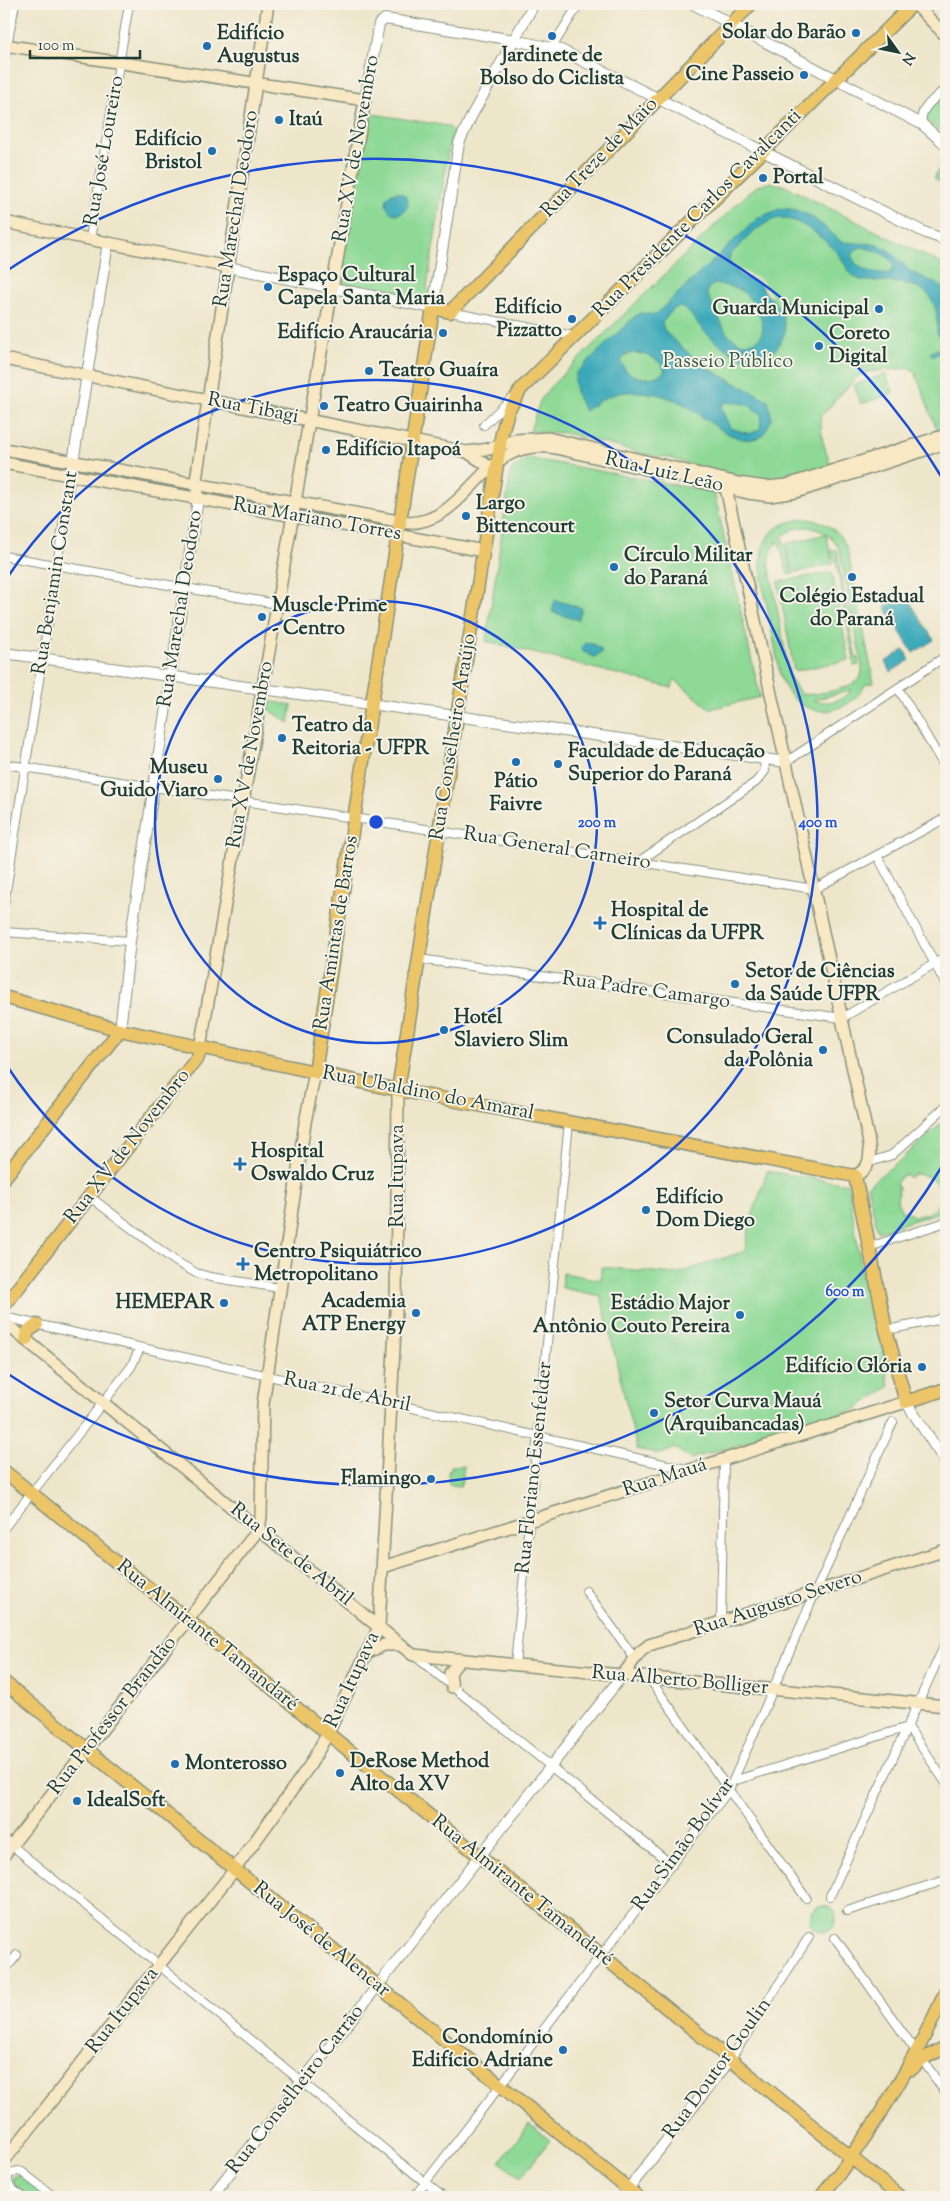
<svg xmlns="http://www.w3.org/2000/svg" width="950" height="2201" viewBox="0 0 950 2201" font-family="'Sorts Mill Goudy',serif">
<rect width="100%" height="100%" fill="#f7f3e8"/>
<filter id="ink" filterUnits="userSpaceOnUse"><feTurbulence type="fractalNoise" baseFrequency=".02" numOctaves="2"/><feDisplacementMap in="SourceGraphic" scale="10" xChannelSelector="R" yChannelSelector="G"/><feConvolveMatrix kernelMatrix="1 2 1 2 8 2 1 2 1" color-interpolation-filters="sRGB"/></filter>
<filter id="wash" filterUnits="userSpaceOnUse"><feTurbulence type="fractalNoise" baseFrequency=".0096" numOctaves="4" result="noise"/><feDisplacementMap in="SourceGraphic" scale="20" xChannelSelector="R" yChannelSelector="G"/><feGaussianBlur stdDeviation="1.12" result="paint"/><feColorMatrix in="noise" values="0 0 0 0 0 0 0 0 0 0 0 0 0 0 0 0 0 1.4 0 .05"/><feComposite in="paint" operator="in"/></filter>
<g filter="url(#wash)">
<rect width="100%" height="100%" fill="#eee6ca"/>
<path fill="#8ed996" stroke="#568b65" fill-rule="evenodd" d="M946,96v41l-21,-18 1,-7z
M367,113l81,13 6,6 -4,8 -23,148 3,3 -3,10 -88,-19z
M938,170l8,4 -1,10 -11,-5z
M771,182l14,4 161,80v161l-9,3 -22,-58 -5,-4 -43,4 -10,5 -37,40 3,25 9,27c-18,6 -37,12 -56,12 -38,2 -77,-15 -113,-25l-3,2 -95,-25 -35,-2 10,-30 10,-14 198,-194 9,-7z
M886,374l7,19 -32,11 -7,-19z
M4,453l59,8 -2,10 -41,-7z
M528,458l186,34 46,205 -50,12 -36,-30 -2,9 -186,-47 25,-171z
M83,464l71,14 -31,5 -42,-9z
M163,480l19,4 4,10 -52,-9z
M215,489l62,13 -2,11 -63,-13z
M301,506l48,10 9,12 -59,-10z
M803,519c20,0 35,10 44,29l27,135 -8,1c-22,39 -73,35 -86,-9 -4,-21 -8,-43 -12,-64 -8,-39 -20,-85 35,-92zM806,527c16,2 27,9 34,24l22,114c0,4 0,9 -2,12 -6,12 -47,19 -59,17l-11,-16 -21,-114 2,-13 7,-11 10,35 4,-1 -10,-38 11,-7zM852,690c-10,11 -24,15 -39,10z
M826,534l7,30 -40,9 -7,-29z
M837,550l9,56h2l2,8h-3l9,44 2,-1 1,8 -5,1 -1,-7 1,-1 -11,-51 2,-1 -10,-48h-2l-2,-7z
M832,572l17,88 -55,11 -16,-89z
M268,701l24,4 -3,18 -22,-15z
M946,1119v91l-68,22 -11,-46 36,-28zM906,1174l3,4 5,-4c36,1 35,42 -1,42l-6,-5 -5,1 -5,-11 2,-14 -3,-2 4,-8z
M767,1171l81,13 12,76 20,73 9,54 -35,23 -164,49 -15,-11 -14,6 -24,-5 -36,-153 -39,-8 1,-15 38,7v-13l75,7 69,-23 5,-28z
M451,1466h13l-3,20 -12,-1 -1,-14h3z
M810 1919a13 13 0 1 1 26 0a13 13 0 1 1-26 0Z
M529,2124l21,16 -29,38 -21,-16z
M18,2175l4,1 27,21h-21l-16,-12 1,-8z"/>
<path fill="#3aa9b9" stroke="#2c7376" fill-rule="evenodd" d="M386 203a11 11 0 1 1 22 0a11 11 0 1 1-22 0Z
M779,209c27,-3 44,17 63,33l32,2 16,7 20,20 31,15c9,11 5,50 5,65l-13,5 -3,-3 12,-6c3,-9 -3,-8 -5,-15 3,-47 -22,-48 -60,-51 -6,0 -14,1 -19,-2 -10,-5 -13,-16 -19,-24 -11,-14 -45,-42 -64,-36 -18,6 -32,24 -45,36l-1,6 7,10 23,11 7,12 8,7 9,15 2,15c-15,48 -55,26 -81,0 -8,-8 -13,-20 -24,-24l-7,2 -11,14 3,9 38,34 65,34 4,19 -9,16c-26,18 -61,-23 -84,-33 -18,-9 -45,-13 -64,-8 -11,3 -21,11 -30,17 -7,-10 -13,-26 -9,-38l59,-57 6,-3 14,2 103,-97zM862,247c12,3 25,6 32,18l-4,8c-14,1 -34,-2 -38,-17l4,-7zM715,284c9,1 22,3 29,9 16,15 33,50 -2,51l-15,-10 -20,-40 1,-6zM632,353c12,0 25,4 32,15v4c-14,10 -36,8 -43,-10l3,-6zM725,402l23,2 7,7 7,2 -2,16 -10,5 -20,-6 -9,-20z
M905,594l29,46 -21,13 -28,-46z
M555,600l27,8 -4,12 -26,-8z
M585,643l8,1 8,5v4l-7,4 -12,-6 -1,-4z
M904,650l6,10 -19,12 -6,-10z"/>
<path fill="#eee6ca" d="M740,270l21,10 10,15 -1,2 -11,-15 -17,-7 -3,-3z"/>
</g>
<g filter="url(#ink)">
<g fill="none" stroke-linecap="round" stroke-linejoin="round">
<defs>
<path id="minor" d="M552,47l27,-43
M4,60l11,-56
M923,125c-7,-15 13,-27 23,-37
M90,239l39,-235
M450,312l124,24
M484,425l27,-26
M4,556l273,48
M898,688l48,81
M786,762l160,-106
M4,764l810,125 132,-71
M877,855l69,130
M638,862l118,-80 9,-11 -1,-12
M4,904l67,-429
M4,932l126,9
M419,959l423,59 104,-61
M870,1162l22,-7 54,-49
M90,1197l85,64 21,12 14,4 70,11
M869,1247l77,-25
M4,1317l686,153
M886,1330l52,-10 8,-5
M4,1528l127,-161 9,-19
M586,1591l49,68
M721,1622l3,-163
M415,1656l257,209
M515,1665l54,-543
M649,1678l157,220
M733,1781l175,-54 38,56
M4,1839l439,358
M830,1896l116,-254
M847,1911l99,-31
M835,1938l111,155
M4,1971l13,-16
M730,2060l79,-123
M9,2174l9,-3 4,1 32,25
M9,2174c-5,12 6,17 14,23
M414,2197l315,-407 90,-206 74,-162"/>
<path id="tertiary" d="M693,4l230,121 23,20
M365,100l14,-76 6,-5 129,21 47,10 365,183 20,7
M228,267l205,41 26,-165 13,-28 62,-111
M71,475l37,-232
M4,653l782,109
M120,1030l10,-89 68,-442
M906,1402l40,61
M211,2197l411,-521
M622,2197l108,-137"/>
<path id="secondary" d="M915,4l31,32
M4,45l361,55 -165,948
M4,222l224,45
M4,359l463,93 22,-3 26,-9 33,-2 190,45 28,4 21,-2 159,-50
M4,449l405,74c64,-3 70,-87 147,-75l192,45 22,3 26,-4 150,-49
M467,452l17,11 10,11
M4,463l480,88
M726,488l142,650c3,17 4,29 -13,38
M198,499l-2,-19 72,-476
M4,1322l409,333 533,51
M383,1567l523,-165
M366,1653l18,-8h18
M622,1676l18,-24 9,-7 297,-95
M452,1687l-2,-14 10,-14
M4,1855l255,-326 2,-12 2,-113 42,-281 10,-51
M4,2161l231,-292 75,-104 18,-32 51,-106 17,-316 2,-221"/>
<path id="primary" d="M4,997l116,33 278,60 457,86 31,154 20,72 40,-13
M315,1072l118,-764 17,4 301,-308
M398,1090l104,-657 6,-22 13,-22 392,-385
M4,1178l116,-148
M4,1306l194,-249 2,-9
M26,1340l2,-9 9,-6
M4,1471l896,726
M4,1682l634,515
M912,2069l10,-10 24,-12
M821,2197c50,-63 92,-132 125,-206"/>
</defs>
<use href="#minor" stroke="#86927f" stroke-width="10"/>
<use href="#tertiary" stroke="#86927f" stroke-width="12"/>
<use href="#secondary" stroke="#86927f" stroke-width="14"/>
<use href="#primary" stroke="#86927f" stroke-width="15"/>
<use href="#minor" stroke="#fff" stroke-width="8"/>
<use href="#tertiary" stroke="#fff" stroke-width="10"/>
<use href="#secondary" stroke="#f8e8c3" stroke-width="11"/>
<use href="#primary" stroke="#edc569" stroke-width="12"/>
</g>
</g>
<g fill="none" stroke="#1d4ed8" stroke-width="2.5">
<circle cx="376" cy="822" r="221"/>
<path d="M5 581A442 442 0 1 1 5 1063"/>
<path d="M944 1163A663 663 0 0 1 5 1372M5 272A663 663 0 0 1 944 481"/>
</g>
<g fill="#1f6fb2" stroke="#f7f3e8" stroke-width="2">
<circle cx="856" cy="33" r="5"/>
<circle cx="552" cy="36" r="5"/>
<circle cx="207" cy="46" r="5"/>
<circle cx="804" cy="75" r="5"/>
<circle cx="279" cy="120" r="5"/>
<circle cx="212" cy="151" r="5"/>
<circle cx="763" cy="178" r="5"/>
<circle cx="268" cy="287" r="5"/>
<circle cx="879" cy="309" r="5"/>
<circle cx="572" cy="319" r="5"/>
<circle cx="443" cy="333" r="5"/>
<circle cx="819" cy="346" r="5"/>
<circle cx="369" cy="371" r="5"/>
<circle cx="324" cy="406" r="5"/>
<circle cx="326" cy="450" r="5"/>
<circle cx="466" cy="516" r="5"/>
<circle cx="614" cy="567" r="5"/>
<circle cx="852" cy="577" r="5"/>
<circle cx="262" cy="617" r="5"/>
<circle cx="282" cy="738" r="5"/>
<circle cx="516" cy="762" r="5"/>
<circle cx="558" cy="764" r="5"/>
<circle cx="218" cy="779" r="5"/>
<path d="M597.5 915.5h5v5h5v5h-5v5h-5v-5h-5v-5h5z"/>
<circle cx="735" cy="984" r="5"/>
<circle cx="444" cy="1030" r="5"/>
<circle cx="823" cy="1050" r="5"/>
<path d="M237.5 1156.5h5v5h5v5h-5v5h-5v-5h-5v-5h5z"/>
<circle cx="646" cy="1210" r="5"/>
<path d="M240.5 1256.5h5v5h5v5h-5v5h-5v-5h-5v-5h5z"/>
<circle cx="224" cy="1303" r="5"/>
<circle cx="416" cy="1313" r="5"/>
<circle cx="740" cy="1315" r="5"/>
<circle cx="922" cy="1367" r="5"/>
<circle cx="654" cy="1413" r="5"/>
<circle cx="431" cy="1479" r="5"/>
<circle cx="175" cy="1764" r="5"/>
<circle cx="340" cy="1773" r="5"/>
<circle cx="77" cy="1801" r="5"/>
<circle cx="563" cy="2050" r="5"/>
</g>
<g text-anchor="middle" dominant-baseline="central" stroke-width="4" stroke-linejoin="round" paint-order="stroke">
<g font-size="20" font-weight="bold" fill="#1f3d34" stroke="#f7f3e8" text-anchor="start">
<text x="846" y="33" text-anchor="end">Solar do Barão</text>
<text x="217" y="34">Edifício<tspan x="217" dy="23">Augustus</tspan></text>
<text x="552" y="56" text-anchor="middle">Jardinete de<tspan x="552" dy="23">Bolso do Ciclista</tspan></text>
<text x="794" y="75" text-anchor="end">Cine Passeio</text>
<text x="289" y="120">Itaú</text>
<text x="202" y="140" text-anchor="end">Edifício<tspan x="202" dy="23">Bristol</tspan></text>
<text x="773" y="178">Portal</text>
<text x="278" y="276">Espaço Cultural<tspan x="278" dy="23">Capela Santa Maria</tspan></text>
<text x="562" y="308" text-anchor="end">Edifício<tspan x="562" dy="23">Pizzatto</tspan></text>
<text x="869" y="309" text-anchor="end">Guarda Municipal</text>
<text x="433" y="333" text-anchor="end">Edifício Araucária</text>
<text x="829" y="334">Coreto<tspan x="829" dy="23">Digital</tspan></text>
<text x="379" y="371">Teatro Guaíra</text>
<text x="334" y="406">Teatro Guairinha</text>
<text x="336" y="450">Edifício Itapoá</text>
<text x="476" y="504">Largo<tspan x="476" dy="23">Bittencourt</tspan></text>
<text x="624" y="556">Círculo Militar<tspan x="624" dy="23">do Paraná</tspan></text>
<text x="852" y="597" text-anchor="middle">Colégio Estadual<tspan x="852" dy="23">do Paraná</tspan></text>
<text x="272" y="606">Muscle Prime<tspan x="272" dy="23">- Centro</tspan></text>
<text x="292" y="726">Teatro da<tspan x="292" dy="23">Reitoria - UFPR</tspan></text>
<text x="568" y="752">Faculdade de Educação<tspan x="568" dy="23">Superior do Paraná</tspan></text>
<text x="208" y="768" text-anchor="end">Museu<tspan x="208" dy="23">Guido Viaro</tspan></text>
<text x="516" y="782" text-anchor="middle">Pátio<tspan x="516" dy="23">Faivre</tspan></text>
<text x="611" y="911">Hospital de<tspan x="611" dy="23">Clínicas da UFPR</tspan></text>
<text x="745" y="972">Setor de Ciências<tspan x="745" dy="23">da Saúde UFPR</tspan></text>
<text x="454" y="1018">Hotel<tspan x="454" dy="23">Slaviero Slim</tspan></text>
<text x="813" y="1038" text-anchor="end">Consulado Geral<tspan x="813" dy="23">da Polônia</tspan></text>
<text x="251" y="1152">Hospital<tspan x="251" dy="23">Oswaldo Cruz</tspan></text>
<text x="656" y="1198">Edifício<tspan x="656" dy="23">Dom Diego</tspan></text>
<text x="254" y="1252">Centro Psiquiátrico<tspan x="254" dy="23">Metropolitano</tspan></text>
<text x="406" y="1302" text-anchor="end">Academia<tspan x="406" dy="23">ATP Energy</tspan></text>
<text x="214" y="1303" text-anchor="end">HEMEPAR</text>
<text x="730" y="1304" text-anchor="end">Estádio Major<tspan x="730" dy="23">Antônio Couto Pereira</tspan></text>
<text x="912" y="1367" text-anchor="end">Edifício Glória</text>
<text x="664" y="1402">Setor Curva Mauá<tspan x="664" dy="23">(Arquibancadas)</tspan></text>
<text x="421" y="1479" text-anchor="end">Flamingo</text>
<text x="350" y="1762">DeRose Method<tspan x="350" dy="23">Alto da XV</tspan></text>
<text x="185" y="1764">Monterosso</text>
<text x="87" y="1801">IdealSoft</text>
<text x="553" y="2038" text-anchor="end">Condomínio<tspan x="553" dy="23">Edifício Adriane</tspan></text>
</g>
<g font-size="20" fill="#1f3d34" stroke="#f7f3e8">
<text transform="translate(357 149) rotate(-80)">Rua XV de Novembro</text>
<text transform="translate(105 151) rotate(-80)">Rua José Loureiro</text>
<text transform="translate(600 158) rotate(-46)">Rua Treze de Maio</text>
<text transform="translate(237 209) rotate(-81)">Rua Marechal Deodoro</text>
<text transform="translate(698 214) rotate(-45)">Rua Presidente Carlos Cavalcanti</text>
<text transform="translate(253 409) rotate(11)">Rua Tibagi</text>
<text transform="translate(664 473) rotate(13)">Rua Luiz Leão</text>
<text transform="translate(317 520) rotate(10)">Rua Mariano Torres</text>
<text transform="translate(56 573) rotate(-81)">Rua Benjamin Constant</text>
<text transform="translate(181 609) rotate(-81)">Rua Marechal Deodoro</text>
<text transform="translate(454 737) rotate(-81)">Rua Conselheiro Araújo</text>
<text transform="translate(251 755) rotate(-80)">Rua XV de Novembro</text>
<text transform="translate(557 849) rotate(9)">Rua General Carneiro</text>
<text transform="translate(337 933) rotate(-81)">Rua Amintas de Barros</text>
<text transform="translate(646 991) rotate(8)">Rua Padre Camargo</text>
<text transform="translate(428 1094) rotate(11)">Rua Ubaldino do Amaral</text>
<text transform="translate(128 1147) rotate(-52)">Rua XV de Novembro</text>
<text transform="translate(398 1176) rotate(-90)">Rua Itupava</text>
<text transform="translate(347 1393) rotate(12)">Rua 21 de Abril</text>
<text transform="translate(535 1468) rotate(-84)">Rua Floriano Essenfelder</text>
<text transform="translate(665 1478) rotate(-18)">Rua Mauá</text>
<text transform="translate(291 1555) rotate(39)">Rua Sete de Abril</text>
<text transform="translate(778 1604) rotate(-18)">Rua Augusto Severo</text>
<text transform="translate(207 1636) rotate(39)">Rua Almirante Tamandaré</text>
<text transform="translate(353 1680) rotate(-65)">Rua Itupava</text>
<text transform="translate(680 1681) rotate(5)">Rua Alberto Bolliger</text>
<text transform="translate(113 1716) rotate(-52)">Rua Professor Brandão</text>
<text transform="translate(684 1845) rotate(-54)">Rua Simão Bolívar</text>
<text transform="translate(522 1891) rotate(39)">Rua Almirante Tamandaré</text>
<text transform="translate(321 1940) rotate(39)">Rua José de Alencar</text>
<text transform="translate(123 2011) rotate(-52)">Rua Itupava</text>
<text transform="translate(718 2069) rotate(-54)">Rua Doutor Goulin</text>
<text transform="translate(296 2090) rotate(-52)">Rua Conselheiro Carrão</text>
</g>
<g font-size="20" fill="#355c48" stroke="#f7f3e8">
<text x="728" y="362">Passeio Público</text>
</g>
</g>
<circle cx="376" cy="822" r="8" fill="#1d4ed8" stroke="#f7f3e8" stroke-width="2.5"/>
<g font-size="15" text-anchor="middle" font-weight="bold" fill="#1d4ed8" stroke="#f7f3e8" stroke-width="4" stroke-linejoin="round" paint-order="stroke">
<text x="597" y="827">200 m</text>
<text x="818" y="827">400 m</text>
<text x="845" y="1296">600 m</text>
</g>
<rect width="950" height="2201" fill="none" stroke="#f7f3e8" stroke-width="20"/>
<g transform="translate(898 52) rotate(123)" stroke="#f7f3e8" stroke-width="4" paint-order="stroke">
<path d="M0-4L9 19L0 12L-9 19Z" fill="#1f3d34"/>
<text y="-8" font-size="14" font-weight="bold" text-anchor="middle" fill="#1f3d34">N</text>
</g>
<path d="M30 50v8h110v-8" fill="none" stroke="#1f3d34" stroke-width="2.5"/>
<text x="38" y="50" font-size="15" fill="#1f3d34" stroke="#f7f3e8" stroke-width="4" paint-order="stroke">100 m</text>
</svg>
